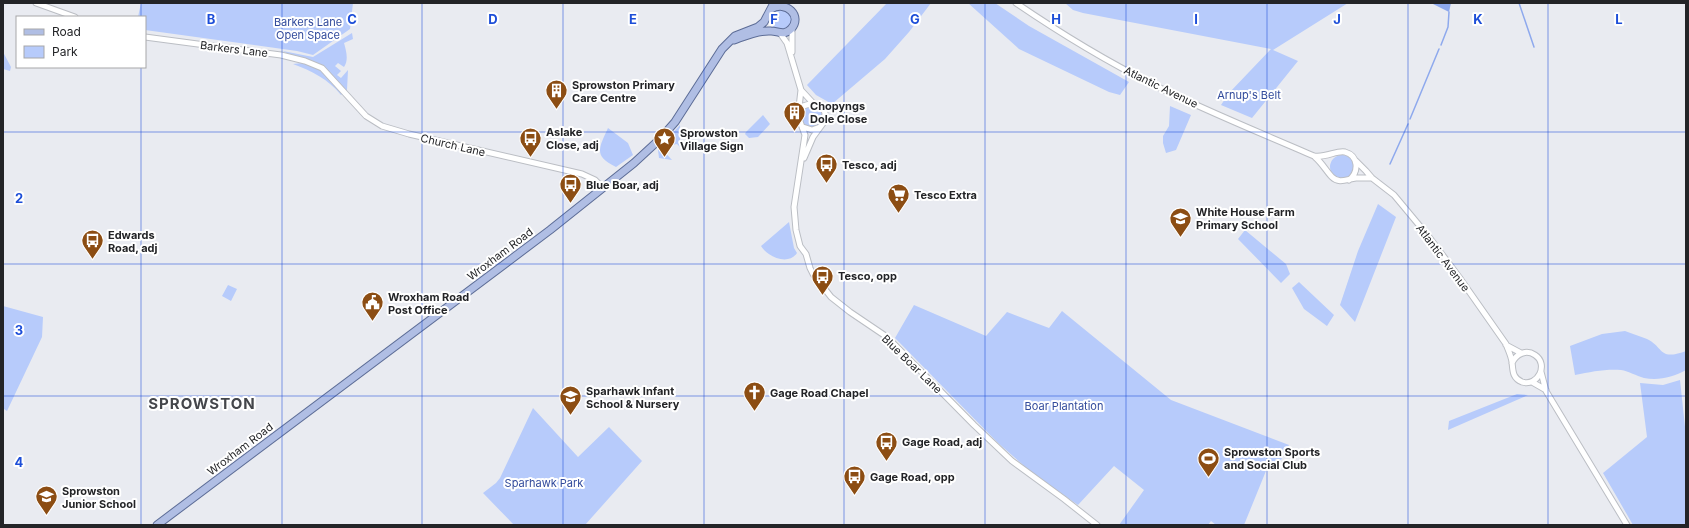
<svg xmlns="http://www.w3.org/2000/svg" width="1689" height="528" viewBox="0 0 1689 528" font-family="Inter,sans-serif">
<rect width="100%" height="100%" fill="#e9ebf1"/>
<path fill="#b7cbfb" d="M141,3h212l-3,26 -37,26 -16,-4 -152,-21v-13h-7z
M887,3h44l-22,29 -24,27 -53,45 -16,-9 -9,-10z
M968,3h27l34,23 100,56 -9,13 -11,-3 -90,-43z
M1065,3h283l-75,47 25,11 -46,57 -31,-13 8,-12 42,-44 -188,-36 -10,-3z
M770 19a11 11 0 1 1 22 0a11 11 0 1 1-22 0Z
M352,33l1,6 -9,4c2,7 5,17 0,24l-6,-4 -3,3 6,5 -4,4 4,3 7,-8 -1,20 -6,5c-13,-16 -29,-24 -48,-31l9,-1 -19,-12 30,6z
M3,52l8,15 -1,4 -7,-2z
M1170,106l21,9 -15,35 -10,3 -3,-10v-7l6,-10z
M801 117a11 11 0 1 1 22 0a11 11 0 1 1-22 0Z
M763,115l7,9 -12,13 -9,1 -4,-4 1,-2z
M680,125v22l-3,-3 -5,1 -6,-5z
M608,128l20,15 5,12 -17,12c-23,-11 -17,-19 -8,-39z
M661,148l11,12 -13,-2 -1,-8z
M1330 167a12 12 0 1 1 24 0a12 12 0 1 1-24 0Z
M1378,204l18,13 -41,105 -15,-17 18,-54z
M789,222l5,26 3,5c-9,13 -29,4 -36,-7z
M1245,230l41,34 4,10 -9,9 -43,-44z
M1299,282l35,33 -7,11 -23,-17 -12,-21z
M228,285l9,4 -6,12 -9,-5z
M914,305l72,31 21,-24 42,16 13,-17 109,89 118,45 -13,24 -8,-3 -24,59h-28l-5,-4 -3,4h-89l25,-35 -30,-24 -36,39 -46,-32 -35,-31 -102,-104z
M3,306l40,11 -1,20 -35,74 -3,-2 -1,1z
M1625,331c7,3 15,5 22,8 18,9 11,22 39,12v19c-13,7 -27,11 -42,8 -8,-2 -15,-7 -23,-8 -17,-1 -30,2 -46,5l-5,-29 32,-12z
M1680,380l6,56v89h-53l-30,-52 44,-36 -7,-54 23,2z
M1517,394l11,1 -80,35 1,-9z
M533,408l45,49 31,-30 33,34 -57,64h-71l-31,-32 13,-10 4,-5z"/>
<path fill="#8ea9ed" d="M1431,3h20l-2,9z"/>
<g fill="none" stroke-linecap="round" stroke-linejoin="round">
<path stroke="#8ea9ed" stroke-width="1.5" d="M1519,3l15,44
M1441,45l7,-18 1,-15
M1410,119l29,-70
M1390,164l18,-40"/>
<defs>
<path id="tertiary" d="M36,3l39,14
M1016,3c44,30 90,58 138,82 52,26 107,48 160,71 12,2 23,-6 31,-4 14,4 14,20 4,28
M780,33l7,10 14,47 12,13 10,5 2,5 -1,9 -11,15 -9,21
M145,37l136,18 24,6 17,7 44,48 16,10 27,8 173,40 13,6 7,7
M792,52v-25
M801,90l-3,26 7,19 -11,72 2,23 4,16 6,8 4,14 3,6 18,23 19,15 37,25 87,88 38,36 52,38 33,26
M800,110l3,-4 10,-3
M803,127l9,3 8,-3
M1315,157c8,7 11,14 17,20 7,7 15,2 24,1 5,0 10,0 16,0
M1356,161l10,10 6,7 22,17 35,42 30,40 47,67c2,6 5,11 6,18 1,8 0,16 10,20 16,5 27,-18 13,-27 -9,-6 -19,-1 -23,8
M1506,345l15,8
M1541,372l5,19 81,134
M1532,382l14,8"/>
<path id="primary" d="M734,40c11,-4 24,-10 37,-9 7,0 13,5 20,-2 12,-13 -5,-29 -20,-20
M157,525l393,-295 84,-67 26,-24 15,-17 47,-73 13,-13 23,-9 6,-5 10,-19"/>
</defs>
<use href="#tertiary" stroke="#bbbec4" stroke-width="7"/>
<use href="#primary" stroke="#5c6c96" stroke-width="9"/>
<use href="#tertiary" stroke="#fff" stroke-width="5"/>
<use href="#primary" stroke="#b0bee4" stroke-width="7"/>
</g>
<path fill="none" stroke="#1d4ed8" stroke-width="1" stroke-opacity="0.55" d="M141,3v14M282,3v522M422,3v522M563,3v522M704,3v522M844,3v522M985,3v522M1126,3v522M1267,3v522M1408,3v522M1548,3v522M141,67v458M3,132h1683M3,264h1683M3,396h1683"/>
<defs>
<symbol id="building-pin" viewBox="-11 -11 22 30"><path d="M0 17L-7.5 6A9.5 9.5 0 1 1 7.5 6Z" fill="#8c4d13" stroke="#fff"/><path d="M-4-6H4V6H1V3H-1V6H-4ZM-2.5-4.3h1.7v1.8h-1.7ZM.8-4.3h1.7v1.8H.8ZM-2.5-1h1.7V.8h-1.7ZM.8-1h1.7V.8H.8Z" fill="#fff"/></symbol>
<symbol id="bus-pin" viewBox="-11 -11 22 30"><path d="M0 17L-7.5 6A9.5 9.5 0 1 1 7.5 6Z" fill="#8c4d13" stroke="#fff"/><path d="M-5-6H5V4H4V6H2V4H-2V6H-4V4H-5ZM-3.5-4V0h7V-4ZM-3.5 1.2v1.5H-2V1.2ZM2 1.2v1.5H3.5V1.2Z" fill="#fff"/></symbol>
<symbol id="sight-pin" viewBox="-11 -11 22 30"><path d="M0 17L-7.5 6A9.5 9.5 0 1 1 7.5 6Z" fill="#8c4d13" stroke="#fff"/><path d="M0-6L1.8-2.2L6-1.7L2.9 1.2L3.7 5.4L0 3.3L-3.7 5.4L-2.9 1.2L-6-1.7L-1.8-2.2Z" fill="#fff"/></symbol>
<symbol id="supermarket-pin" viewBox="-11 -11 22 30"><path d="M0 17L-7.5 6A9.5 9.5 0 1 1 7.5 6Z" fill="#8c4d13" stroke="#fff"/><path d="M-6-5.5h2.5l.6 2H6L4.5 2H-2.5L-4.4-4H-6ZM-1.5 3.2a1.3 1.3 0 1 0 .1 0ZM3 3.2a1.3 1.3 0 1 0 .1 0Z" fill="#fff"/></symbol>
<symbol id="school-pin" viewBox="-11 -11 22 30"><path d="M0 17L-7.5 6A9.5 9.5 0 1 1 7.5 6Z" fill="#8c4d13" stroke="#fff"/><path d="M0-5L7-2L0 1L-7-2ZM-4 1L0 2.5L4 1V4Q0 6-4 4Z" fill="#fff"/></symbol>
<symbol id="civic-pin" viewBox="-11 -11 22 30"><path d="M0 17L-7.5 6A9.5 9.5 0 1 1 7.5 6Z" fill="#8c4d13" stroke="#fff"/><path d="M-.6-6.5H3V-4.5H.6V-3L4-1V1h2V6H-6V1h2V-1L-.6-3ZM-1.2 2.5V6h2.4V2.5Z" fill="#fff"/></symbol>
<symbol id="church-pin" viewBox="-11 -11 22 30"><path d="M0 17L-7.5 6A9.5 9.5 0 1 1 7.5 6Z" fill="#8c4d13" stroke="#fff"/><path d="M-1.2-6h2.4v3.5h3.3v2.4h-3.3V6h-2.4V-.1h-3.3v-2.4h3.3Z" fill="#fff"/></symbol>
<symbol id="stadium-pin" viewBox="-11 -11 22 30"><path d="M0 17L-7.5 6A9.5 9.5 0 1 1 7.5 6Z" fill="#8c4d13" stroke="#fff"/><path d="M0-5a6.5 5 0 1 0 0 10a6.5 5 0 1 0 0-10ZM-3.5-1.8h7v3.6h-7Z" fill="#fff"/></symbol>
</defs>
<g fill-rule="evenodd">
<use href="#building-pin" x="544" y="78" width="25" height="34"/>
<use href="#building-pin" x="782" y="100" width="25" height="34"/>
<use href="#bus-pin" x="518" y="126" width="25" height="34"/>
<use href="#sight-pin" x="652" y="126" width="25" height="34"/>
<use href="#bus-pin" x="814" y="152" width="25" height="34"/>
<use href="#bus-pin" x="558" y="172" width="25" height="34"/>
<use href="#supermarket-pin" x="886" y="182" width="25" height="34"/>
<use href="#school-pin" x="1168" y="206" width="25" height="34"/>
<use href="#bus-pin" x="80" y="228" width="25" height="34"/>
<use href="#bus-pin" x="810" y="264" width="25" height="34"/>
<use href="#civic-pin" x="360" y="290" width="25" height="34"/>
<use href="#church-pin" x="742" y="380" width="25" height="34"/>
<use href="#school-pin" x="558" y="384" width="25" height="34"/>
<use href="#bus-pin" x="874" y="430" width="25" height="34"/>
<use href="#stadium-pin" x="1196" y="446" width="25" height="34"/>
<use href="#bus-pin" x="842" y="464" width="25" height="34"/>
<use href="#school-pin" x="34" y="484" width="25" height="34"/>
</g>
<g text-anchor="middle" dominant-baseline="central" stroke-width="4" stroke-linejoin="round" paint-order="stroke">
<g font-size="11" fill="#324b9c" stroke="#fff">
<text x="308" y="22">Barkers Lane<tspan x="308" dy="13">Open Space</tspan></text>
<text x="1249" y="95">Arnup's Belt</text>
<text x="1064" y="406">Boar Plantation</text>
<text x="544" y="483">Sparhawk Park</text>
</g>
<g font-size="11" fill="#232427" stroke="#fff">
<text transform="translate(234 49) rotate(7)">Barkers Lane</text>
<text transform="translate(1161 87) rotate(26)">Atlantic Avenue</text>
<text transform="translate(453 145) rotate(13)">Church Lane</text>
<text transform="translate(500 254) rotate(-37)">Wroxham Road</text>
<text transform="translate(1443 258) rotate(53)">Atlantic Avenue</text>
<text transform="translate(912 364) rotate(44)">Blue Boar Lane</text>
<text transform="translate(240 449) rotate(-37)">Wroxham Road</text>
</g>
<g font-size="11" font-weight="bold" fill="#232427" stroke="#fff" text-anchor="start">
<text x="572" y="85">Sprowston Primary<tspan x="572" dy="13">Care Centre</tspan></text>
<text x="810" y="106">Chopyngs<tspan x="810" dy="13">Dole Close</tspan></text>
<text x="546" y="132">Aslake<tspan x="546" dy="13">Close, adj</tspan></text>
<text x="680" y="133">Sprowston<tspan x="680" dy="13">Village Sign</tspan></text>
<text x="842" y="165">Tesco, adj</text>
<text x="586" y="185">Blue Boar, adj</text>
<text x="914" y="195">Tesco Extra</text>
<text x="1196" y="212">White House Farm<tspan x="1196" dy="13">Primary School</tspan></text>
<text x="108" y="235">Edwards<tspan x="108" dy="13">Road, adj</tspan></text>
<text x="838" y="276">Tesco, opp</text>
<text x="388" y="297">Wroxham Road<tspan x="388" dy="13">Post Office</tspan></text>
<text x="586" y="391">Sparhawk Infant<tspan x="586" dy="13">School &amp; Nursery</tspan></text>
<text x="770" y="393">Gage Road Chapel</text>
<text x="902" y="442">Gage Road, adj</text>
<text x="1224" y="452">Sprowston Sports<tspan x="1224" dy="13">and Social Club</tspan></text>
<text x="870" y="477">Gage Road, opp</text>
<text x="62" y="491">Sprowston<tspan x="62" dy="13">Junior School</tspan></text>
</g>
<g font-size="15" font-weight="bold" letter-spacing="1" fill="#44464b" stroke="#fff">
<text x="202" y="403">SPROWSTON</text>
</g>
</g>
<g font-size="13" text-anchor="middle" font-weight="bold" fill="#1d4ed8" stroke="#fff" stroke-width="4" stroke-linejoin="round" paint-order="stroke">
<text x="211" y="24">B</text>
<text x="352" y="24">C</text>
<text x="493" y="24">D</text>
<text x="633" y="24">E</text>
<text x="774" y="24">F</text>
<text x="915" y="24">G</text>
<text x="1056" y="24">H</text>
<text x="1196" y="24">I</text>
<text x="1337" y="24">J</text>
<text x="1478" y="24">K</text>
<text x="1619" y="24">L</text>
<text x="19" y="203">2</text>
<text x="19" y="335">3</text>
<text x="19" y="467">4</text>
</g>
<rect width="1689" height="528" fill="none" stroke="#232427" stroke-width="8"/>
<rect x="16" y="16" width="130" height="52" fill="#ffffff" stroke="#a7a7a9"/>
<rect x="24" y="29" width="20" height="6" fill="#b0bee4" stroke="#a7a7a9"/>
<text x="52" y="36" font-size="12" fill="#232427">Road</text>
<rect x="24" y="46" width="20" height="12" fill="#b7cbfb" stroke="#a7a7a9"/>
<text x="52" y="56" font-size="12" fill="#232427">Park</text>
</svg>
